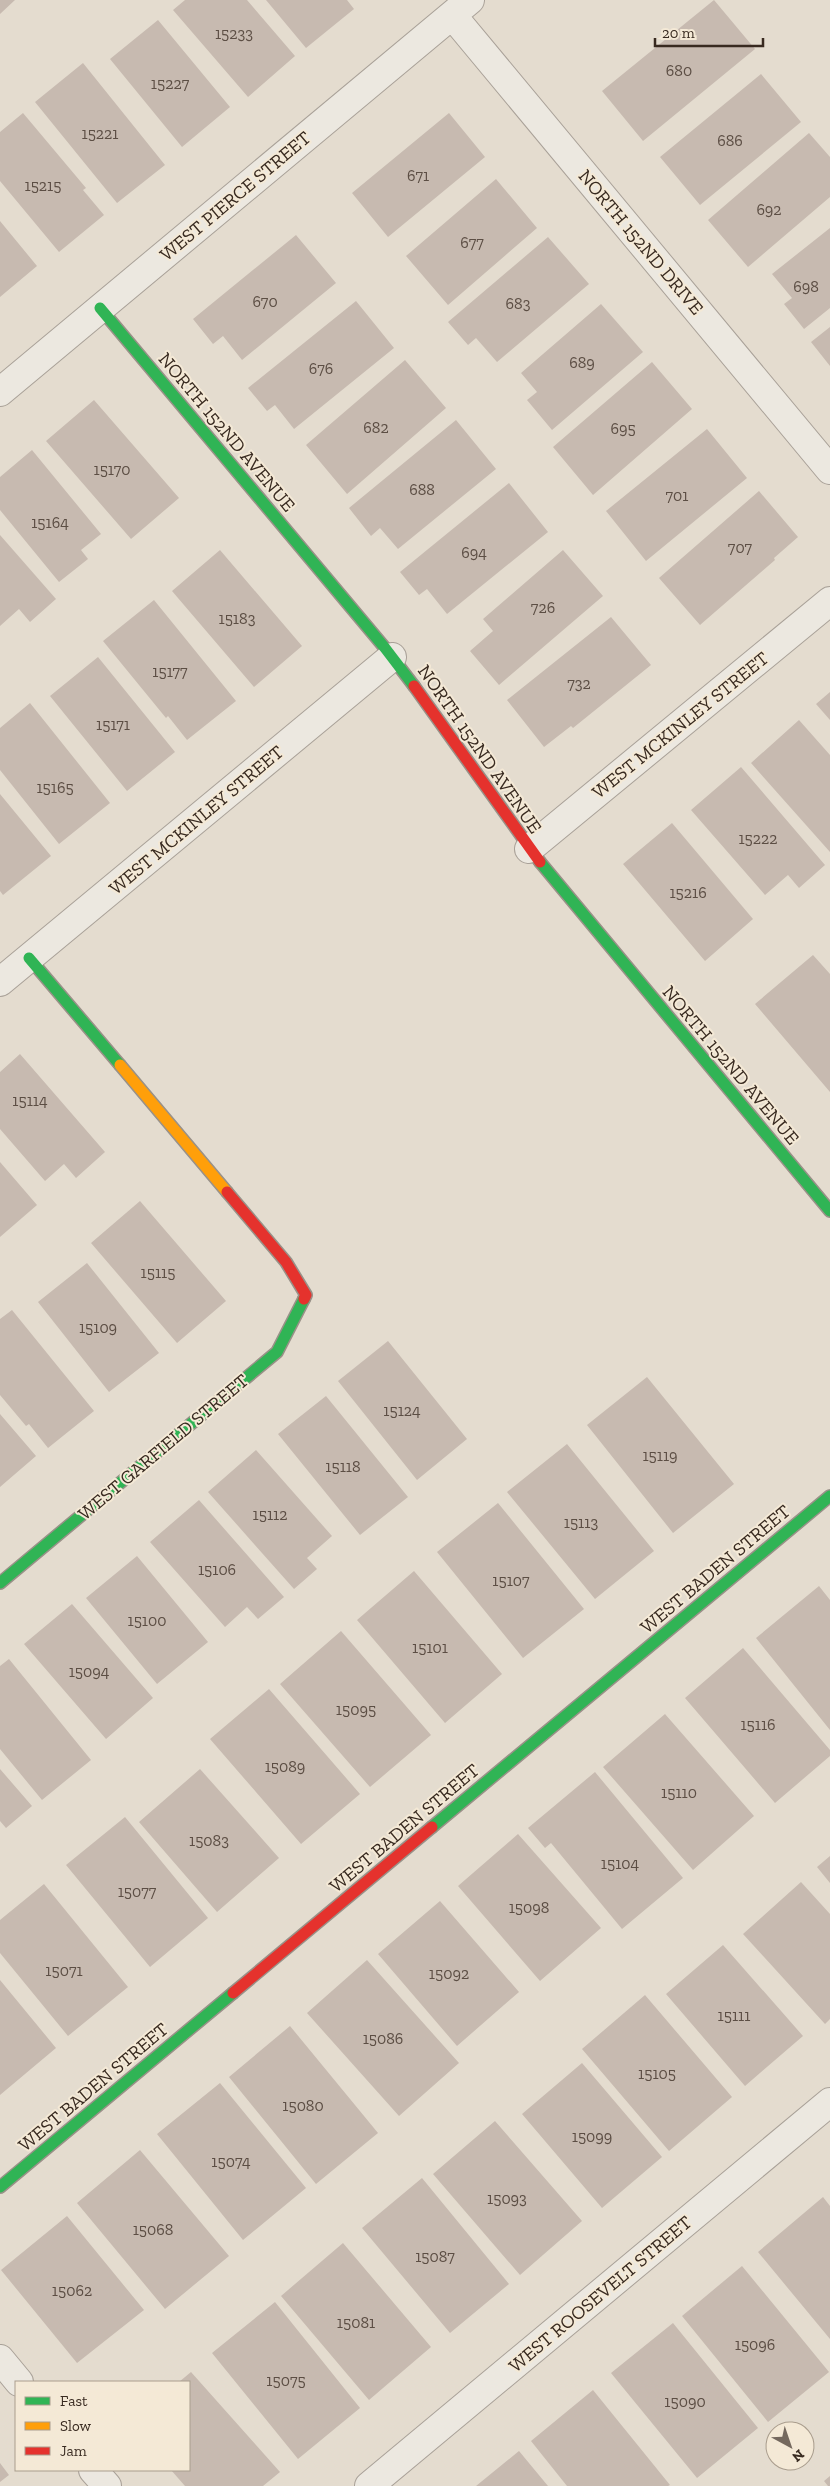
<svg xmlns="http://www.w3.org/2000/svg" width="830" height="2486" viewBox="0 0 830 2486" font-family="'Zilla Slab',serif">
<rect width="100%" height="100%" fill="#e4dccf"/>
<path fill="#c7bab0" d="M0,0h15l-15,14z
M185,0h62l48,56 -47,41 -75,-87z
M266,0h81l7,9 -48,39z
M714,0l41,49 -112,92 -41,-50z
M158,20l72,87 -48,40 -72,-88z
M83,63l82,102 -48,38 -82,-101z
M761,74l40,48 -101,83 -40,-48z
M23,113l63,75 -3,2 21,25 -45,37 -59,-71v-49z
M449,113l36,44 -97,80 -36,-44z
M809,133l21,24v40l-82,70 -40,-47z
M496,179l41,49 -89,77 -42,-49z
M0,221l37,45 -37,31z
M830,228v80l-26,21 -20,-25 8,-6 -20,-24z
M296,235l40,48 -94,77 -19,-24 -10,8 -20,-25z
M548,237l41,47 -92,78 -21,-24 -8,7 -20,-23z
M356,301l38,47 -100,81 -19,-24 -8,6 -19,-23z
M601,304l42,48 -91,78 -25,-30 10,-8 -16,-19z
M830,327v39l-19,-24z
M405,360l41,48 -99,86 -41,-49z
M652,362l40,47 -99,86 -40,-48z
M94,400l85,98 -48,41 -85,-98z
M456,420l40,49 -98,80 -18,-21 -9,8 -22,-28z
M707,429l40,49 -101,83 -40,-50z
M32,450l69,84 -20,16 7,9 -29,23 -59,-72v-33z
M509,483l39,49 -101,82 -20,-25 -8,6 -19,-23z
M759,491l39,46 -24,21 1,2 -75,65 -41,-47z
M0,535l56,64 -26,23 -11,-13 -19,17z
M220,550l82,96 -48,41 -82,-96z
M563,550l40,46 -104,89 -29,-34 23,-20 -10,-12z
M154,600l82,101 -49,39 -19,-24 -2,2 -63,-77z
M611,617l40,48 -78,63 -2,-2 -27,21 -37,-47z
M98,657l77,95 -48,39 -77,-95z
M830,692v28l-14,-16z
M30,703l80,100 -51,41 -59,-74v-42z
M799,720l31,35v97l-79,-89z
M741,767l84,98 -26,23 -11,-13 -23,20 -74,-85z
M0,794l51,62 -48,39 -3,-4z
M672,823l81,96 -48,42 -82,-97z
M813,955l17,19v118l-75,-88z
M20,1054l85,98 -29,26 -12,-14 -19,17 -45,-52v-57z
M0,1162l37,43 -37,32z
M140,1201l86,100 -49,42 -86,-100z
M87,1263l72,90 -50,39 -71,-90z
M12,1310l82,101 -46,37 -19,-24 -3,2 -26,-31v-76z
M388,1341l79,98 -50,41 -79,-99z
M647,1377l87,107 -61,49 -86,-108z
M326,1396l82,101 -48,38 -82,-101z
M0,1414l36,42 -36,31z
M567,1444l87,107 -59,48 -88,-107z
M256,1450l76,86 -25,22 10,11 -23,20 -86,-97z
M199,1500l85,97 -26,22 -11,-12 -22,20 -75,-85z
M498,1503l86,106 -61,49 -86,-106z
M137,1556l71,86 -51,42 -71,-86z
M414,1571l88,103 -57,49 -88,-103z
M819,1586l11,14v130l-74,-92z
M72,1604l81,94 -47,41 -82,-95z
M341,1631l90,104 -61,52 -90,-103z
M743,1648l87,102v6l-55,47 -90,-105z
M9,1659l82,101 -49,40 -42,-51v-83z
M269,1689l91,105 -59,50 -91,-105z
M665,1714l89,102 -61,54 -90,-103z
M0,1769l32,37 -26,22 -6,-7z
M200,1769l79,89 -62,54 -78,-90z
M595,1772l88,106 -61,51 -71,-86 -6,5 -17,-20z
M125,1817l83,101 -58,49 -84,-102z
M518,1834l83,94 -61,53 -82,-95z
M830,1856v27l-13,-16z
M801,1882l29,32v105l-5,5 -82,-90z
M44,1884l84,103 -60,49 -68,-83v-33z
M440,1901l79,91 -62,54 -79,-92z
M723,1945l80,91 -58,50 -79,-92z
M367,1960l92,103 -60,53 -92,-103z
M0,1980l56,68 -56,47z
M645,1995l87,102 -63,54 -87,-102z
M290,2026l88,107 -62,51 -87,-107z
M582,2063l80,94 -60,51 -80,-94z
M220,2083l86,105 -63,52 -86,-106z
M495,2121l87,100 -62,54 -87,-101z
M140,2150l89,106 -64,53 -88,-106z
M422,2178l87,106 -59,49 -88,-105z
M823,2197l7,9v133l-72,-87z
M67,2216l77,94 -67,53 -76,-93z
M343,2243l88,104 -62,53 -88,-104z
M742,2266l87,106 -61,50 -86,-106z
M275,2302l85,106 -62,51 -86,-106z
M673,2323l85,105 -61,50 -86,-105z
M191,2372l89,100 -17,14h-78l-14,-16h18v-88h-10z
M593,2390l77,95 -2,1h-101l-36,-45z
M519,2451l29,35h-72z
M0,2463l9,12 -9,7z
M830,2476v10h-2l-4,-5z"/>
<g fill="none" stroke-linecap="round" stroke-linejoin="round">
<defs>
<path id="street" d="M452,15l378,455
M0,392l470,-392
M529,849l301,-248
M0,982l392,-325
M0,2359l19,23
M93,2470l14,16
M369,2486l461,-384"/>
<path id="fast" d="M100,308l285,340 29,38
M540,862l290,349
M29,958l91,107
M0,1583l277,-231 27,-53
M432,1827l398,-331
M0,2187l233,-194"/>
<path id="slow" d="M120,1065l107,127"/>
<path id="jam" d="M414,686l126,176
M227,1192l59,70 20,33 -2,4
M233,1993l199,-166"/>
</defs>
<use href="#street" stroke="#a9a198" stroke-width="30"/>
<use href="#fast" stroke="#999188" stroke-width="14"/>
<use href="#slow" stroke="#999188" stroke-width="14"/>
<use href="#jam" stroke="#999188" stroke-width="14"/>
<use href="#street" stroke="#ece8e0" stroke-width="28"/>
<use href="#fast" stroke="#30b455" stroke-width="11"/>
<use href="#slow" stroke="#ff9f0a" stroke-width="11"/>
<use href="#jam" stroke="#e5322d" stroke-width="11"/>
</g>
<g text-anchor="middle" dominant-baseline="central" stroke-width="4" stroke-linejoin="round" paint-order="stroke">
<g font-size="16" fill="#5c4e44">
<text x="234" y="33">15233</text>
<text x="679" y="70">680</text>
<text x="170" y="83">15227</text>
<text x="100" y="133">15221</text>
<text x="730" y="140">686</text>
<text x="418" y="175">671</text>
<text x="43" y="185">15215</text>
<text x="769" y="209">692</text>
<text x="472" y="242">677</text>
<text x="806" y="286">698</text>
<text x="265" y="301">670</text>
<text x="518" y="303">683</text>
<text x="582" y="362">689</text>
<text x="321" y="368">676</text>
<text x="376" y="427">682</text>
<text x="623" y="428">695</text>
<text x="112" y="469">15170</text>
<text x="422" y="489">688</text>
<text x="677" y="495">701</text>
<text x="50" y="522">15164</text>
<text x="740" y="547">707</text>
<text x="474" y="552">694</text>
<text x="543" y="607">726</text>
<text x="237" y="618">15183</text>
<text x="170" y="671">15177</text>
<text x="579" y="683">732</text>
<text x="113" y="724">15171</text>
<text x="55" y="787">15165</text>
<text x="758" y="838">15222</text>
<text x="688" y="892">15216</text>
<text x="30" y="1100">15114</text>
<text x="158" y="1272">15115</text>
<text x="98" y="1327">15109</text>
<text x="402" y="1410">15124</text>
<text x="660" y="1455">15119</text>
<text x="343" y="1466">15118</text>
<text x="270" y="1514">15112</text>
<text x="581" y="1522">15113</text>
<text x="217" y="1569">15106</text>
<text x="511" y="1580">15107</text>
<text x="147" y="1620">15100</text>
<text x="430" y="1647">15101</text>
<text x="89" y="1671">15094</text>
<text x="356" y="1709">15095</text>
<text x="758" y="1724">15116</text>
<text x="285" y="1766">15089</text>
<text x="679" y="1792">15110</text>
<text x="209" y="1840">15083</text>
<text x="620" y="1863">15104</text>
<text x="137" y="1891">15077</text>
<text x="529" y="1907">15098</text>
<text x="64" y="1970">15071</text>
<text x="449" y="1973">15092</text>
<text x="734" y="2015">15111</text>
<text x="383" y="2038">15086</text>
<text x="657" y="2073">15105</text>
<text x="303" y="2105">15080</text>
<text x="592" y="2136">15099</text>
<text x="231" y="2161">15074</text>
<text x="507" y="2198">15093</text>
<text x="153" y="2229">15068</text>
<text x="435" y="2256">15087</text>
<text x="72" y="2290">15062</text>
<text x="356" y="2322">15081</text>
<text x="755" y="2344">15096</text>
<text x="286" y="2380">15075</text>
<text x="685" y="2401">15090</text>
</g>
<g font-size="19" fill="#382a20" stroke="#f4e9d6">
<text transform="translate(235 196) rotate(-40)">WEST PIERCE STREET</text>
<text transform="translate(641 242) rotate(50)">NORTH 152ND DRIVE</text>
<text transform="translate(227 432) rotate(50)">NORTH 152ND AVENUE</text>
<text transform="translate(680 725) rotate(-39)">WEST MCKINLEY STREET</text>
<text transform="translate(480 749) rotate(55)">NORTH 152ND AVENUE</text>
<text transform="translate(196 820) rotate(-40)">WEST MCKINLEY STREET</text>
<text transform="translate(731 1065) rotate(50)">NORTH 152ND AVENUE</text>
<text transform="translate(163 1447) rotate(-40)">WEST GARFIELD STREET</text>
<text transform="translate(715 1569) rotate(-40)">WEST BADEN STREET</text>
<text transform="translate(404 1828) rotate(-40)">WEST BADEN STREET</text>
<text transform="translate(93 2087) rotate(-40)">WEST BADEN STREET</text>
<text transform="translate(600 2294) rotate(-40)">WEST ROOSEVELT STREET</text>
</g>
</g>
<rect x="15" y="2381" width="175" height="90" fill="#f4e9d6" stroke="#a99d8d"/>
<rect x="25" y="2397" width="25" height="8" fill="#30b455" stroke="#a99d8d"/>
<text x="60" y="2406" font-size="15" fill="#382a20">Fast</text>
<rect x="25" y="2422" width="25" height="8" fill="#ff9f0a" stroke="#a99d8d"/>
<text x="60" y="2431" font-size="15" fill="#382a20">Slow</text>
<rect x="25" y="2447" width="25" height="8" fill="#e5322d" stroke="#a99d8d"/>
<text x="60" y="2456" font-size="15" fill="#382a20">Jam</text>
<g transform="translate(790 2446) rotate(140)"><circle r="24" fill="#f4e9d6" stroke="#a99d8d"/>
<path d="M0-4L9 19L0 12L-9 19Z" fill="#74685d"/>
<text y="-8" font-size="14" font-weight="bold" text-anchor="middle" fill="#382a20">N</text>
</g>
<path d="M655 38v8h108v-8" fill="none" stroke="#382a20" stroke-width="2.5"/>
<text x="662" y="38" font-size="15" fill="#382a20" stroke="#f4e9d6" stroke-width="4" paint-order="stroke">20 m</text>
</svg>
